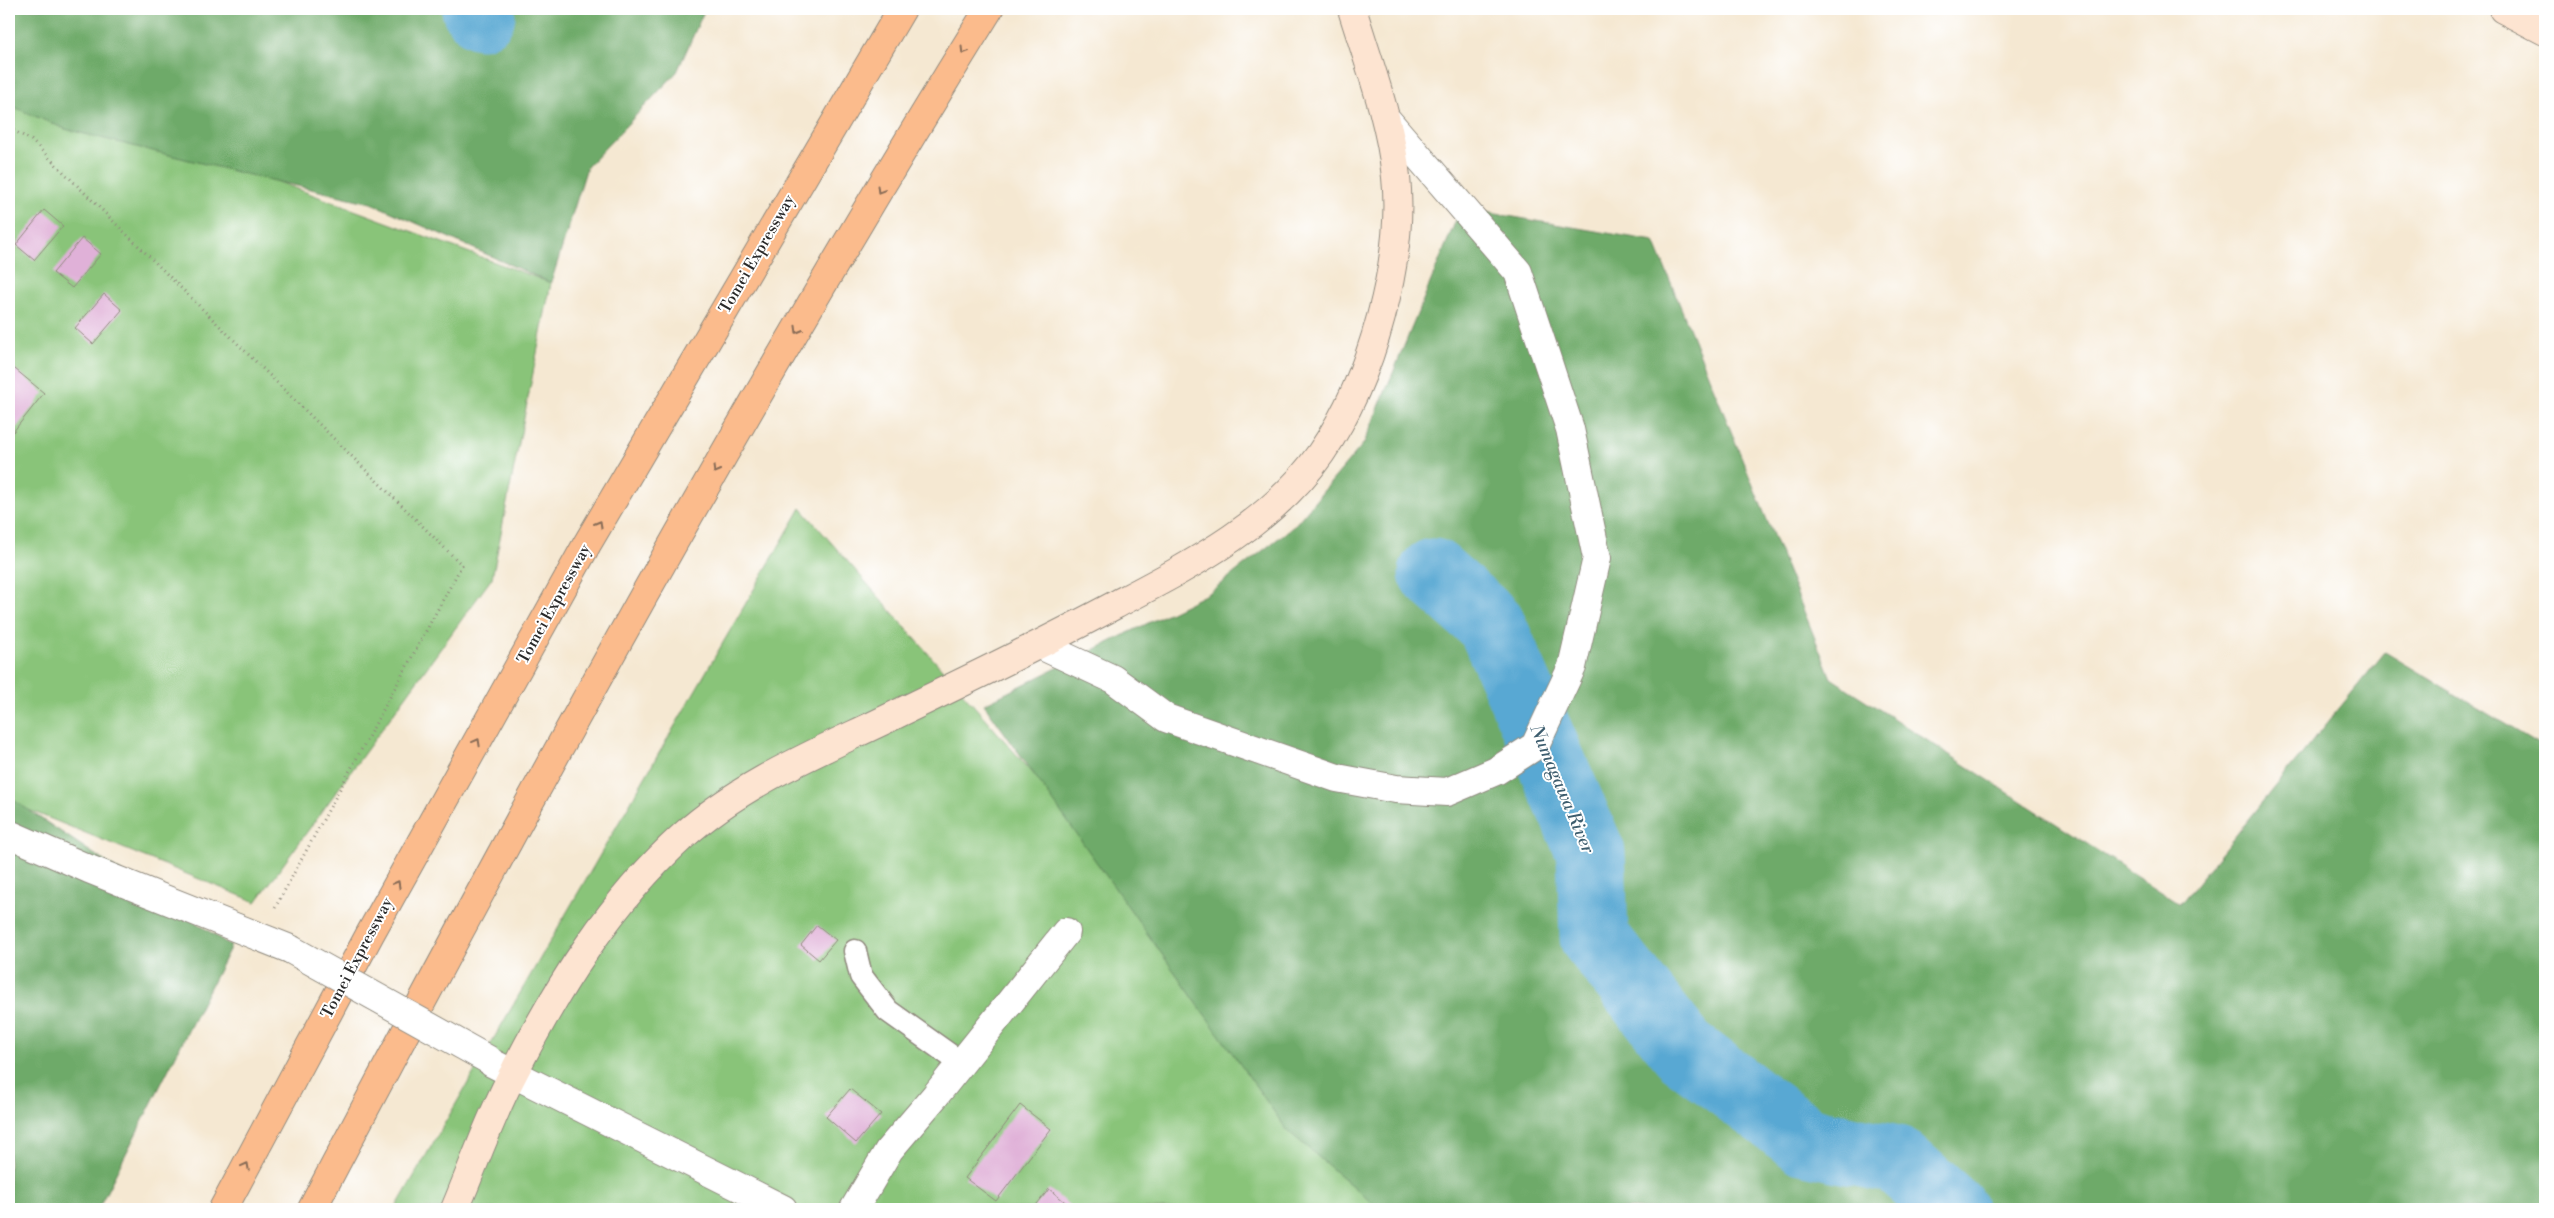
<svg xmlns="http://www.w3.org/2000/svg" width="2554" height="1218" viewBox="0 0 2554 1218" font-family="'Libre Bodoni',serif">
<rect width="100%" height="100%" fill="#fff"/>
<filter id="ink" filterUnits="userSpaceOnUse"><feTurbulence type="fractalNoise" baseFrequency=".02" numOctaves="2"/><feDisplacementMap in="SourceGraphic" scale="10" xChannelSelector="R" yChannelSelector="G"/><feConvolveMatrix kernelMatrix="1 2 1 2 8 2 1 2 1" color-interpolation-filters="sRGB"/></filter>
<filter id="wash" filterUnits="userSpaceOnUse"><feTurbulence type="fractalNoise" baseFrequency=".0096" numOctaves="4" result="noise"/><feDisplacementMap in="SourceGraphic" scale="20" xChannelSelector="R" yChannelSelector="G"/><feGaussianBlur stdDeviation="1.12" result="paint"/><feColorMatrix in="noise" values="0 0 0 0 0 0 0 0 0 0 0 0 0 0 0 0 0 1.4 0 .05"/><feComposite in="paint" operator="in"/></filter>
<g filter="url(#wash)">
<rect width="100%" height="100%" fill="#f5e8d2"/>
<path fill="#89c479" stroke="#5a7852" d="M9,82l542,201 -59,295 -236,324 -247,-100z
M801,508l613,701h-1019z"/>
<path fill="#6eaa69" stroke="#4c6a4a" d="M9,9h696l-28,63 -90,95 -36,116 -180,-80 -126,-29 -180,-45 -56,-24z
M1461,208l193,33 177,437 349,226 205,-252 160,96v461h-1166l-92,-79 -303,-426 225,-111 85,-67 70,-83z
M9,797l222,149 -133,263h-89z"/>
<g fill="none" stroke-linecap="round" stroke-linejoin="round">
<path stroke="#59a8d3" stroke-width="69" d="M476,9l5,6
M1433,573l58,51 100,229 3,84 90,113 122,91 91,19 55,49"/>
</g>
<g id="blocks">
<path fill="#e0b1d8" d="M44,210l19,16 -29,34 -18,-15z
M82,238l19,16 -29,34 -19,-15z
M104,294l18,16 -29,34 -18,-16z
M9,364l35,29 -35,44z
M817,925l19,15 -17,20 -18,-15z
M850,1089l31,25 -25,29 -30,-26z
M1020,1105l31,24 -55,72 -31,-23z
M1049,1189l25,20h-41z"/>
</g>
</g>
<g filter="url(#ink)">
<use href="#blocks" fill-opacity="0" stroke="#908a7e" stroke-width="1"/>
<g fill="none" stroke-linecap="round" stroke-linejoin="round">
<defs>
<path id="lane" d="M2527,21l17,-12
M855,951l6,25 27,35 73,52"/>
<path id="street" d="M1040,645l73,34 53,39 171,60 59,11 51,3 49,-21 39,-25 37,-79 25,-109 -27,-129 -52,-157 -130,-151
M9,834l80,35 201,80
M492,1063l291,146
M854,1209l35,-59 46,-54 131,-164"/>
<path id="secondary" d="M2503,9l42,22
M455,1209c19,-45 36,-94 59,-137 44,-86 97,-171 169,-236 62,-56 143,-87 216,-123 73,-35 145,-70 216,-108 74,-39 156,-80 206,-152 28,-41 47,-87 60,-136 12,-45 20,-93 15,-140 -6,-58 -27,-113 -44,-168"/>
<path id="highway" d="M223,1209l147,-275 217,-390 315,-535
M312,1209c213,-406 435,-810 677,-1200"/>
</defs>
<use href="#lane" stroke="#908a7e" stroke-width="25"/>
<use href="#street" stroke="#908a7e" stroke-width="30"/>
<use href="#secondary" stroke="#908a7e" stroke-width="30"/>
<use href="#highway" stroke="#908a7e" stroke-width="30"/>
<path stroke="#908a7e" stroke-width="3" stroke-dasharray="1 4" stroke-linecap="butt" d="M9,128l22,12 431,425 -187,343"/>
<use href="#lane" stroke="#fff" stroke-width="22"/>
<use href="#street" stroke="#fff" stroke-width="28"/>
<use href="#secondary" stroke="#fde4d1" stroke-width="28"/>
<use href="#highway" stroke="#fbbb8c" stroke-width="28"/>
<defs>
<path id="street-bridge" d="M290,949l199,111"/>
</defs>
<use href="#street-bridge" stroke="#908a7e" stroke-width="30" stroke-linecap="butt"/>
<use href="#street-bridge" stroke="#fff" stroke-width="28"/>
</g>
<defs><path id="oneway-chevron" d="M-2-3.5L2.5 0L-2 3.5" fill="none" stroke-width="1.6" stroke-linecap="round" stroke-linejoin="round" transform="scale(1.25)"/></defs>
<g stroke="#896c57">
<use href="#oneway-chevron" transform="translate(964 51) rotate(121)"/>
<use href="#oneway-chevron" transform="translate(880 190) rotate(121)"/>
<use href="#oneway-chevron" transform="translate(798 330) rotate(120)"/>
<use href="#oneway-chevron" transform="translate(716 470) rotate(120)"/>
<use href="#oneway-chevron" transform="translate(599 524) rotate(-60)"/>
<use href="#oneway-chevron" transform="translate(477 742) rotate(-61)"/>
<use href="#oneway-chevron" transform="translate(397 884) rotate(-61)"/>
<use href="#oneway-chevron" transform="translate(246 1166) rotate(-62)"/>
</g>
</g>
<g text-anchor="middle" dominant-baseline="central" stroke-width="4" stroke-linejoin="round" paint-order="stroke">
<g font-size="16" fill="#2b2b2b" stroke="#fff">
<text transform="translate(757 254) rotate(-60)">Tomei Expressway</text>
<text transform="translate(554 604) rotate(-61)">Tomei Expressway</text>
<text transform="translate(357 958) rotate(-62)">Tomei Expressway</text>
</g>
<g font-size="18" font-style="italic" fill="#3d5d6e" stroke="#fff">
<text transform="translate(1562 789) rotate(67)">Numagawa River</text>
</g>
</g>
<rect width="2554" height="1218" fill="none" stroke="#fff" stroke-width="30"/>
</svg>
